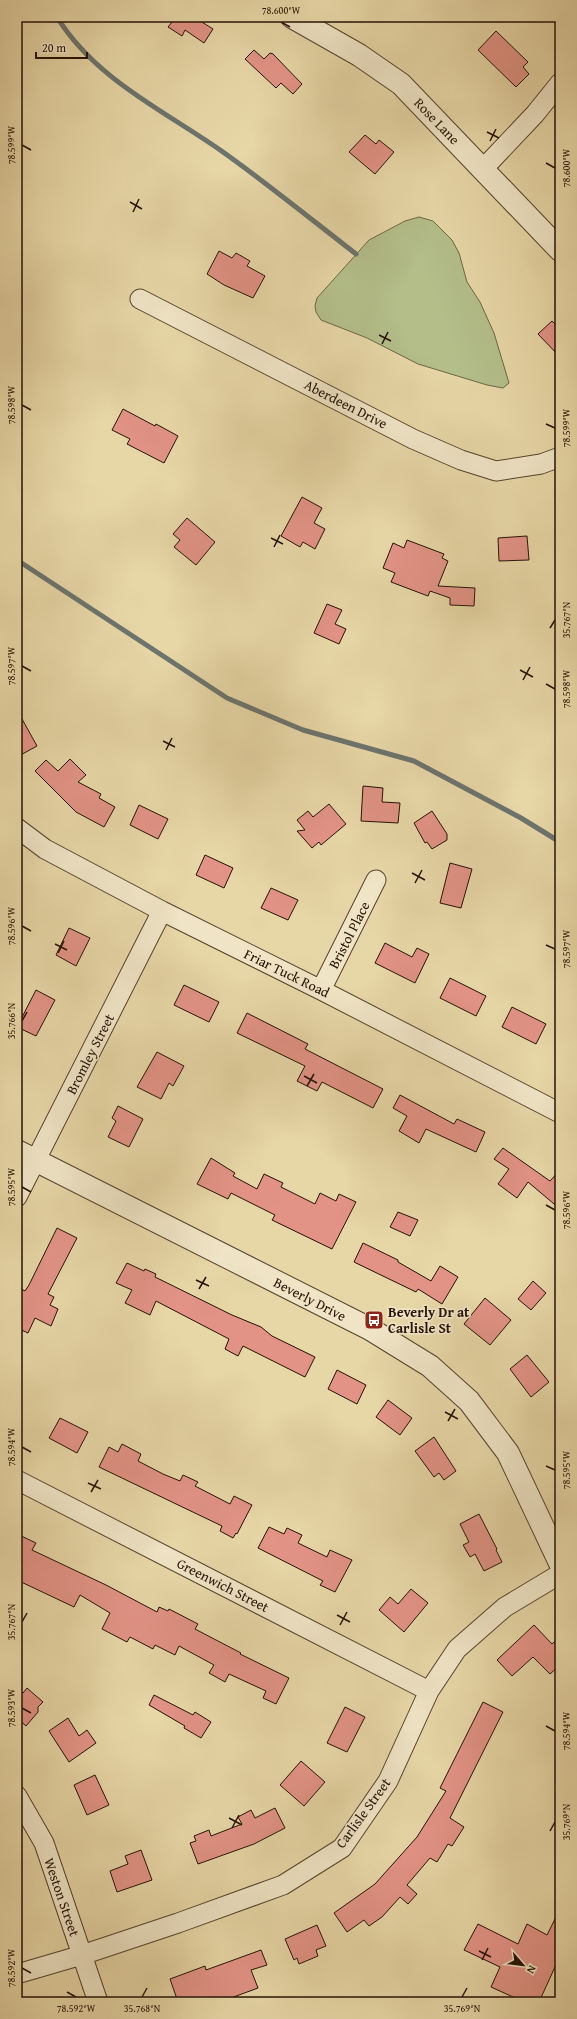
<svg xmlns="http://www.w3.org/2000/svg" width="577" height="2019" viewBox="0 0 577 2019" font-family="'Gentium Book Plus',serif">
<rect width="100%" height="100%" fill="#e7d6a6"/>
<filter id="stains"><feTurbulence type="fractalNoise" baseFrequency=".005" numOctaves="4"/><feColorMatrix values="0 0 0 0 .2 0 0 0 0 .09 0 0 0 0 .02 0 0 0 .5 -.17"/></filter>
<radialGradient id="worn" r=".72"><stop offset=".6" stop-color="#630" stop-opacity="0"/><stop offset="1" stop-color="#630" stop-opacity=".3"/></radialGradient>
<path fill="#b3be89" stroke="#6c6846" d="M419,217l14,4 19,19 7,13 8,29 13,20 14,31 15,50 -6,5 -16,-3 -69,-21 -51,-26 -46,-18 -5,-8 -1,-6 2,-8 52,-58 36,-19z"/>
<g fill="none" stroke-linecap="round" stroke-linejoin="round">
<path stroke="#6c746d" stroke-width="5" d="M57,17c39,63 108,94 166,135 45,32 89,68 133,102
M17,560l210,138 76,32 111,31 107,57 39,24"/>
</g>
<path fill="#e29386" stroke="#241204" d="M165,17h29l19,12 -9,14 -19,-13 -3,6 -14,-9 4,-5z
M496,31l32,31 -5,5 6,7 -13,13 -38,-37z
M254,50l10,9 6,-6 3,1 29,30 -9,10 -12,-11 -5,5 -31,-29z
M365,135l11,9 3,-4 15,12 -19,22 -26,-22z
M219,251l13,7 4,-5 14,8 -3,5 18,10 -12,22 -29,-13 -17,-11z
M552,321l8,8v28l-22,-23z
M123,409l32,17 1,-2 22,12 -14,27 -37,-19 3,-5 -18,-9z
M302,497l20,11 -8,15 11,6 -10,20 -12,-7 -3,5 -19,-11z
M187,518l28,24 -19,23 -22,-18 6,-7 -7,-6z
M527,536l2,24 -30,1 -1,-23z
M407,540l37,14 -2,4 6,3 -10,25 37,2 -1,18 -24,-1v-7l-20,-7 -2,5 -37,-14 4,-9 -12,-5 10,-25 11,5z
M327,604l15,6 -7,14 11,5 -7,15 -25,-11z
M17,710l20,36 -20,11z
M70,759l16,16 -8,7 23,12 -2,4 16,9 -11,20 -28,-15 -41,-41 11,-11 12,11z
M363,786l20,2 -1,14 18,1 -2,20 -37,-2z
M329,804l17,20 -25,21 -2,-3 -7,6 -15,-17 8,-1 -8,-10 11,-9 5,6z
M139,805l29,14 -10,20 -28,-14z
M432,811l15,23v6l-15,9 -5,-7 -2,1 -11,-20z
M205,855l28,13 -9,20 -28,-13z
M450,863l22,6 -11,39 -21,-5z
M271,888l27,12 -10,20 -27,-12z
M69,928l21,10 -14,28 -20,-11z
M385,943l27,14 5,-9 12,6 -14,29 -40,-20z
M450,978l36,18 -10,20 -36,-18z
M184,985l35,17 -10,20 -35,-17z
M36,990l19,10 -19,36 -19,-9z
M512,1007l34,17 -10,20 -34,-17z
M247,1013l61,31 -3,5 78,40 -10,19 -51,-26 -5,9 -20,-10 8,-15 -68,-33z
M157,1052l27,14 -11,20 -4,-3 -8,16 -24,-12z
M400,1095l54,29 3,-5 28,13 -9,20 -50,-23 -7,14 -20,-12 8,-15 -14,-8z
M118,1106l25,13 -14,28 -21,-10 8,-16 -4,-3z
M503,1148l47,33 10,-11v39l-32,-27 -11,16 -19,-14 11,-15 -15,-10z
M211,1158l24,15 -2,3 24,13 7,-15 19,9 -2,4 34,17 5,-11 16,8 3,-7 17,8 -24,47 -60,-29 3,-5 -44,-22 -3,6 -31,-15z
M398,1212l20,8 -8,16 -20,-9z
M57,1228l20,10 -29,56 6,3 -4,8 8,4 -7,17 -16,-8 -7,15 -11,-5v-30l4,-9 4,2 4,-6z
M363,1243l35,17v2l33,19 9,-15 18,11 -16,27 -24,-15 -2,3 -62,-30z
M127,1263l17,8 1,-2 11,5 -1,3 77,38 29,12 11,9 43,21 -10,20 -62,-31 -5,10 -13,-7 4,-10 -73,-38 -6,14 -25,-12 7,-13 -16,-7z
M533,1281l13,12 -15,17 -13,-11z
M485,1298l26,22 -21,25 -26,-21z
M527,1355l22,27 -18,15 -21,-28z
M337,1370l29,15 -9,19 -29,-15z
M388,1400l24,18 -12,17 -24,-18z
M60,1418l28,14 -11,21 -28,-15z
M434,1437l22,34 -12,9 -5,-7 -5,4 -19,-26z
M122,1444l19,10 -3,7 25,13 17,7 3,-6 15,7 -3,4 35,18 4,-8 18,9 -15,29 -1,-1 -3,5 -13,-7 2,-5 -123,-59 10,-20 9,5z
M479,1514l18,35 -1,1 6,12 -18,9 -9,-17 -5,3 -7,-12 6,-3 -9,-18z
M269,1527l15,7 3,-6 15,7 -4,8 29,14 3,-7 22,10 -17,32 -15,-7 3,-4 -65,-33z
M17,1534l19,9 -4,7 74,35 51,27 2,-5 9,4 1,-2 29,15 -3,5 46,24 -1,1 49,24 -13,26 -13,-6 3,-7 -37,-17 -4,8 -16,-9 5,-8 -35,-19 -4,9 -20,-10 -2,4 -23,-12 -3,5 -25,-13 8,-16 -30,-18 -6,12 -57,-27z
M411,1589l17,14 -24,29 -25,-22 11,-13 8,7z
M534,1625l18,19 8,-7v28l-10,9 -17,-17 -21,19 -15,-16z
M17,1688l6,5 4,-5 16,14 -5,5v5l-12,14 -9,-8z
M154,1695l39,20 2,-3 16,10 -10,16 -17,-10 1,-2 -36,-21z
M483,1702l20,10 -53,106 14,9 -12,19 -4,-2 -11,18 -7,-4 -23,27 10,9 -9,10 -8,-7 -18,20 -13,9 -5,-6 -17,12 -13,-19 41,-29 42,-47 29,-46 -6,-3z
M345,1707l20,10 -18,35 -20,-9z
M68,1718l11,18 8,-6 9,13 -27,19 -20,-31z
M301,1761l24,21 -21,24 -24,-21z
M95,1775l14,30 -22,10 -13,-30z
M275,1808l10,20 -31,16 -56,20 -8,-21 6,-2 -2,-5 15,-6 2,6 31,-12 -4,-7 13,-7 4,8z
M141,1850l11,30 -35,12 -7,-21 18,-7 -3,-8z
M560,1909v47l-21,46h-15l-33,-15 9,-20 -36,-17 14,-26 40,20 9,-20 20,11z
M317,1925l9,21 -10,4 2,6 -19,8 -2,-6 -3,2 -9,-21z
M261,1950l6,15 -16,5 7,18 -38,14h-42l-8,-23 35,-13 1,4z"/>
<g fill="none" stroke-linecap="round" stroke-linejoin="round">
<defs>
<path id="minor" d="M483,169l52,-55 25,-31
M140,299l273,140 48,21 35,11 45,-7 19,-7
M17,828l28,21 117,62 159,79 239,123
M321,990l55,-110
M17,1197l145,-286
M17,1480l412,211
M17,1796l27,47 54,159
M17,1974l65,-19 96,-32 105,-38 59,-37 46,-67 41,-90 28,-42 48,-42 55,-33"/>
<path id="tertiary" d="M292,17l67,38 42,29 159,166
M17,1151l353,178 60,37 39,35 39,52 52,110"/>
</defs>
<use href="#minor" stroke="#55432c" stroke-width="21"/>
<use href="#tertiary" stroke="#55432c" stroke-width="24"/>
<use href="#minor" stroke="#efe4c5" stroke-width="19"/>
<use href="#tertiary" stroke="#efe4c5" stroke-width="22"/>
</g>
<path fill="none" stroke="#241204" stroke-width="1.5" d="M281,22l9,5M487,132l12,6M490,141l6,-12M22,145l9,5M546,163l9,5M130,202l12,7M133,212l6,-13M379,335l12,6M382,344l6,-12M22,405l9,5M546,424l9,4M271,538l12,6M274,547l6,-12M550,628l5,-8M22,666l9,5M520,670l13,7M523,680l7,-13M546,684l9,5M163,741l12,6M166,750l6,-12M412,873l13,7M415,883l7,-13M22,926l9,5M55,944l12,6M546,945l9,4M58,953l6,-12M22,1021l5,-9M304,1076l13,7M307,1086l7,-12M22,1187l9,5M546,1205l9,5M196,1280l13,6M199,1289l7,-12M445,1412l13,7M448,1421l7,-12M22,1447l9,5M546,1466l9,4M88,1483l13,6M91,1492l7,-12M337,1615l13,7M22,1622l5,-9M340,1625l7,-13M22,1708l9,5M546,1726l9,5M229,1818l13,7M232,1828l7,-13M550,1831l5,-9M479,1951l12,6M482,1960l6,-12M22,1968l9,5M67,1992l9,5M142,1997l5,-9M462,1997l5,-9"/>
<defs>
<symbol id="bus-square" viewBox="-11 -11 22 22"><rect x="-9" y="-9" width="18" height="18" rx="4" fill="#8f2418" stroke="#efe4c5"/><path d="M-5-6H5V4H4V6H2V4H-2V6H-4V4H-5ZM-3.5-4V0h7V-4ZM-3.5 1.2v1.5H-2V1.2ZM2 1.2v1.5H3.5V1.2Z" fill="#fff"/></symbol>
</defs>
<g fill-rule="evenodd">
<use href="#bus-square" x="363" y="1309" width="22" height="22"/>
</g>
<g text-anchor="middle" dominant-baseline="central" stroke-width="3.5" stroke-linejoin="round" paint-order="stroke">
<g font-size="14" fill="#241204" stroke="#efe4c5">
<text transform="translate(437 121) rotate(46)">Rose Lane</text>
<text transform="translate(346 404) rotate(27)">Aberdeen Drive</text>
<text transform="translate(349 935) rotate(-63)">Bristol Place</text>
<text transform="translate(287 973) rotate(26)">Friar Tuck Road</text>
<text transform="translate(90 1054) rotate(-63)">Bromley Street</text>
<text transform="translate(310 1299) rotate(27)">Beverly Drive</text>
<text transform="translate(223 1585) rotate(27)">Greenwich Street</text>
<text transform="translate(363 1813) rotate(-54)">Carlisle Street</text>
<text transform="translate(62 1897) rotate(71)">Weston Street</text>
</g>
<g font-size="14" font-weight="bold" fill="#241204" stroke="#efe4c5" text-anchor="start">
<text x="388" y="1312">Beverly Dr at<tspan x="388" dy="16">Carlisle St</tspan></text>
</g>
</g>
<rect width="577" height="2019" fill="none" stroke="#e7d6a6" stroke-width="44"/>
<g transform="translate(523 1965) rotate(118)" stroke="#efe4c5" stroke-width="3" paint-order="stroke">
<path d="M0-3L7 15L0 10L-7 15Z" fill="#241204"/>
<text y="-6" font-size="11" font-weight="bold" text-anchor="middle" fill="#241204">N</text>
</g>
<path d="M36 52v6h51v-6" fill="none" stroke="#241204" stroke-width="2"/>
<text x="42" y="52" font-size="12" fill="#241204" stroke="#efe4c5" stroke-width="3" paint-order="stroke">20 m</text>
<rect x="22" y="22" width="533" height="1975" fill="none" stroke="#241204" stroke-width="1.5"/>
<g font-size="10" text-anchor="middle" fill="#241204">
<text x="281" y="14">78.600°W</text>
<text transform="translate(11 145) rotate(-90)" y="4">78.599°W</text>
<text transform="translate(566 168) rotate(-90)" y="4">78.600°W</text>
<text transform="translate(11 405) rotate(-90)" y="4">78.598°W</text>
<text transform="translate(566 428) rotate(-90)" y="4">78.599°W</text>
<text transform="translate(566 620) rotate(-90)" y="4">35.767°N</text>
<text transform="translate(11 666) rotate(-90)" y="4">78.597°W</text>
<text transform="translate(566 689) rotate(-90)" y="4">78.598°W</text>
<text transform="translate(11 926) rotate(-90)" y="4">78.596°W</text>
<text transform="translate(566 949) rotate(-90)" y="4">78.597°W</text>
<text transform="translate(11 1021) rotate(-90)" y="4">35.766°N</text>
<text transform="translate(11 1187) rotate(-90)" y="4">78.595°W</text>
<text transform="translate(566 1210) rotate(-90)" y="4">78.596°W</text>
<text transform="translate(11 1447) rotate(-90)" y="4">78.594°W</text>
<text transform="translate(566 1470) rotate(-90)" y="4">78.595°W</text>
<text transform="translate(11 1622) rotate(-90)" y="4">35.767°N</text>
<text transform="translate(11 1708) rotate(-90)" y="4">78.593°W</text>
<text transform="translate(566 1731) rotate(-90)" y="4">78.594°W</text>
<text transform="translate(566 1822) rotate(-90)" y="4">35.769°N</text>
<text transform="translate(11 1968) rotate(-90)" y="4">78.592°W</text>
<text x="76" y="2012">78.592°W</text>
<text x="142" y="2012">35.768°N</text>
<text x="462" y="2012">35.769°N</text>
</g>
<rect width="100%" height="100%" filter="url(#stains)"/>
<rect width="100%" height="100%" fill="url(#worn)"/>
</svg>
